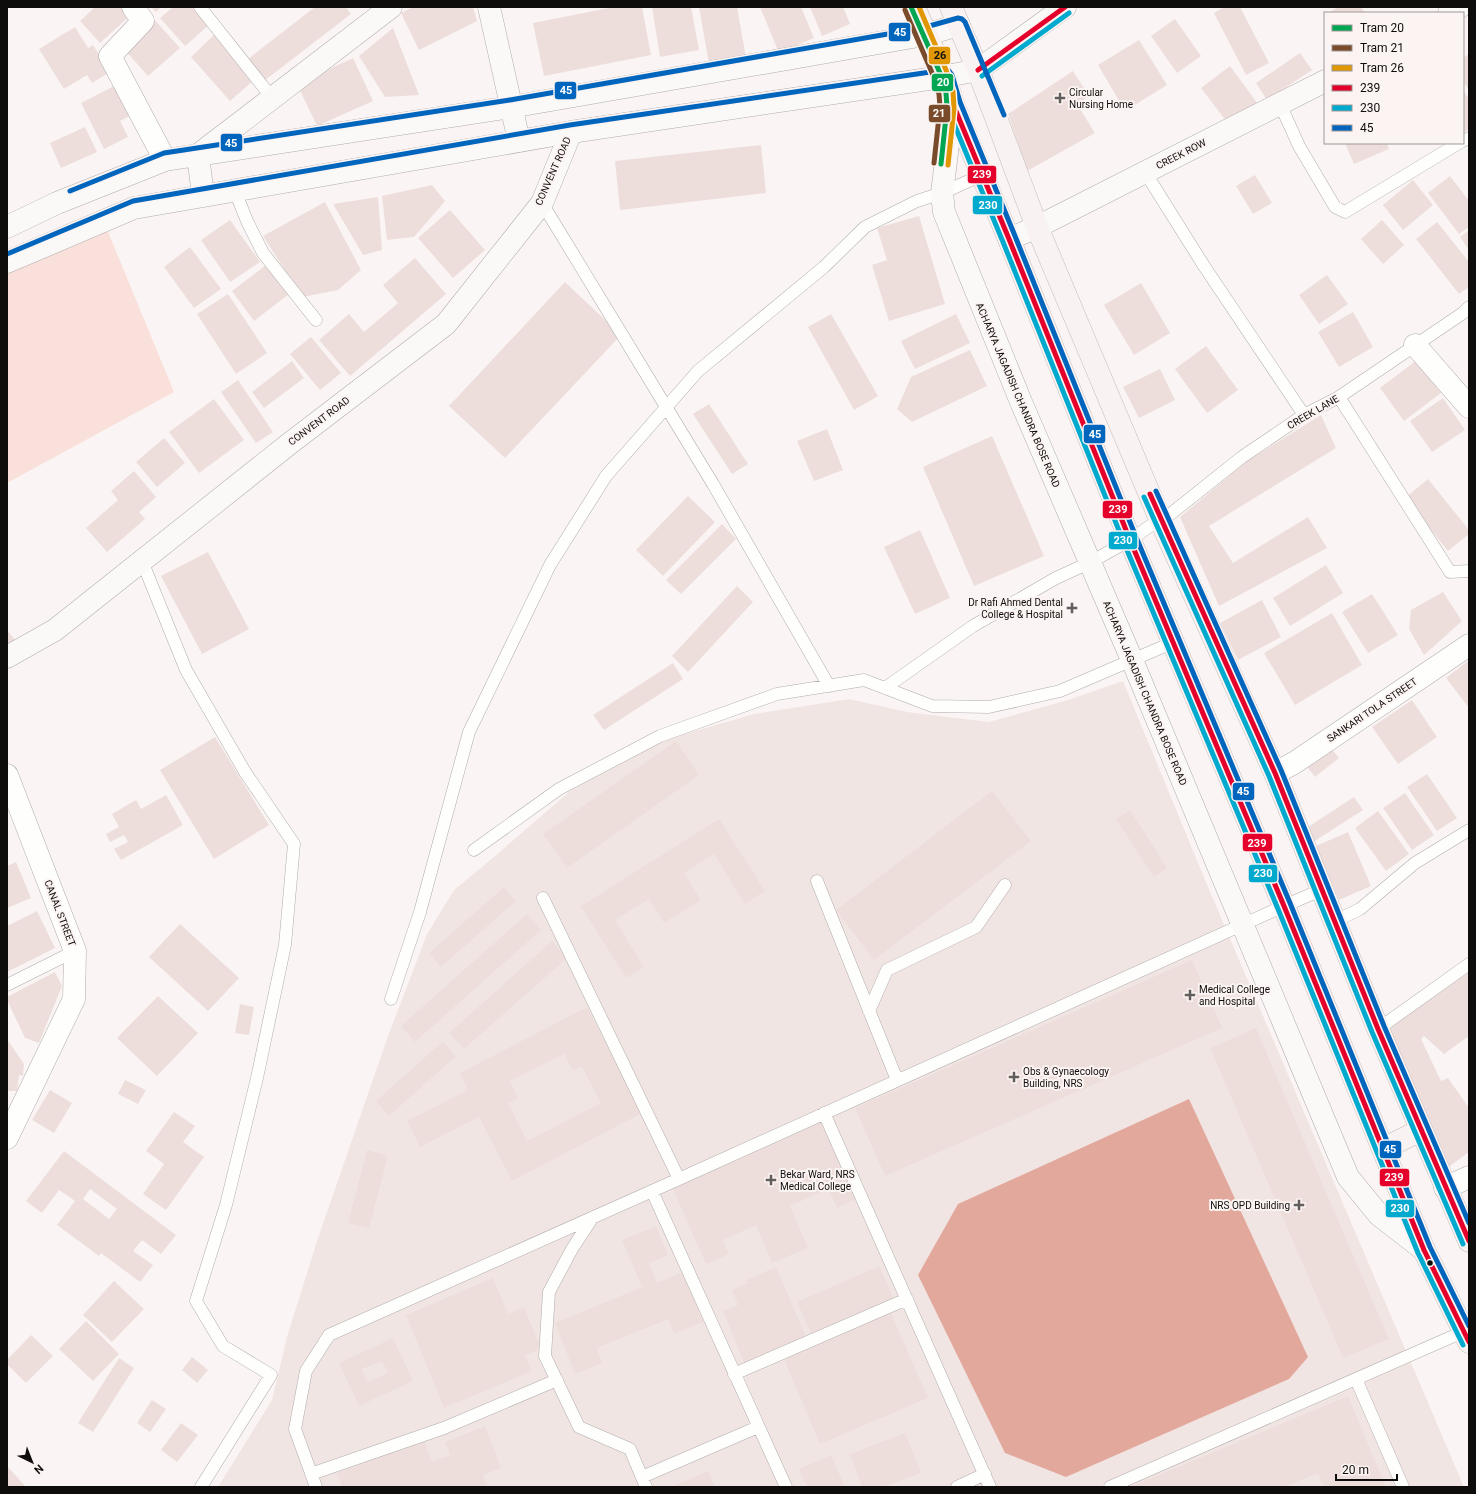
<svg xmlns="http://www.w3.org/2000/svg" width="1476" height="1494" viewBox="0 0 1476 1494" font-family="Roboto,sans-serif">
<rect width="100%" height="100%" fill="#faf5f4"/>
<path fill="#f1e5e3" d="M1123,681l85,206 256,600h-1246l54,-87 15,-63 31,-99 69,-199 40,-105 27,-44 40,-33 76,-66 82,-44 22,-10 80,-23 95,-15 58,13 82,10 79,-22z"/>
<path fill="#fae0da" d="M106,227l68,165 -167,91v-210z"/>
<path fill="#e3a89c" d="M1189,1099l119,258 -19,22 -223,98 -61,-24 -87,-178 40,-71z"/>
<path fill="#eddedb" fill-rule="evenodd" d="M95,7h30l7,7 -32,29 -20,-22z
M151,7h10l-5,5z
M173,7h20l16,18 -24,21 -25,-28z
M315,7h31l5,7 -87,67 -16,-22z
M413,7h60l4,14 -58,29 -18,-37z
M614,7h28l9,48 -107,21 -11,-53z
M652,7h39l8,43 -39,7z
M699,7h38l9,51 -37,6z
M760,7h41l13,31 -35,15z
M810,7h33l7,17 -28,12z
M1224,7h16l29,56 -23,12 -32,-62z
M1338,7h23l4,6h-34l-1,-1z
M153,18l27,30 -32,28 -26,-29z
M1175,19l26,37 -24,17 -26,-37z
M75,27l13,21 5,-3 17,27 -18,11 -5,-8 -23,14 -25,-40z
M393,28l26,67 -34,2 -26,-41z
M214,35l40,45 -24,21 -39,-44z
M1139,40l28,45 -42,26 -27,-46z
M1300,53l12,17 -45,30 -11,-17z
M1469,54v36l-6,-9v-23z
M353,58l20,43 -56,25 -20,-42z
M1230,66l28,38 -28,22 -29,-38z
M1073,71l16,25 -12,8 18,29 -68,38 -19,-57z
M120,83l15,30 -15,8 8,16 -24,12 -23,-46z
M1463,90l6,9v30l-6,4z
M85,127l12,25 -36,16 -11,-25z
M1345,143h42l2,6 -35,15z
M761,145l5,48 -146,17 -5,-49z
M1255,175l17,28 -19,11 -17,-28z
M1450,176l19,25v26l-10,7 -31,-41z
M1413,180l20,25 -30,25 -20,-25z
M432,185l13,16 -31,36 -27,3 -5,-44z
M378,197l4,53 -19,5 -30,-51z
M325,202l36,68 -23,20 -36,7 -39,-61z
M450,210l35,40 -32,28 -35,-40z
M919,216l26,88 -56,17 -17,-56 15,-5 -10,-32z
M230,220l30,42 -30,20 -29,-42z
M1382,220l22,25 -21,19 -22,-25z
M1437,222l32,40v25l-10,7 -43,-55z
M1469,230v20l-9,-13z
M190,247l31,42 -27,19 -30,-41z
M415,258l31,36 -96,82 -31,-36 30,-26 15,18 34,-29 -15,-18z
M266,265l23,29 -35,27 -22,-30z
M1327,275l21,29 -29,20 -20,-29z
M565,282l56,53 -116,123 -56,-52z
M1141,283l29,50 -36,22 -30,-50z
M228,294l39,59 -31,21 -39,-60z
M1353,312l20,35 -34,20 -21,-35z
M831,314l47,82 -24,14 -46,-83z
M956,314l14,29 -55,26 -14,-28z
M311,337l30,36 -21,17 -30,-36z
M1206,346l32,44 -31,23 -32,-44z
M970,350l17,36 -75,36 -15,-13 14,-32z
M1417,360l24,33 -37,28 -24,-33z
M292,361l12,17 -40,30 -12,-16z
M1160,369l15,31 -36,18 -16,-31z
M238,380l35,52 -17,11 -35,-51z
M1443,398l22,32 -33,22 -22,-31z
M214,399l30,41 -45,33 -30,-41z
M709,404l39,60 -16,10 -39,-60z
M1321,415l15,33 -127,78 24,37 75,-46 19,31 -108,58 -39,-89 67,-56z
M827,429l16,41 -29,11 -17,-40z
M992,436l52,120 -70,30 -51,-119z
M164,438l21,25 -28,24 -21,-25z
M134,471l22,26 -17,15 6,7 -38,33 -21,-24 32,-28 -7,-9z
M1428,479l41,51v4l-21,17 -43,-53z
M688,496l27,26 -52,54 -27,-26z
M722,524l14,15 -55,55 -15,-14z
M920,530l30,68 -35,16 -31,-67z
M208,552l41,77 -47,25 -41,-78z
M1326,565l17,28 -53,33 -17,-28z
M737,586l16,16 -65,70 -16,-16z
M1443,592l19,29 -38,34 -15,-26 2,-19z
M1372,594l26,41 -30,18 -26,-41z
M1262,600l19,37 -43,23 -18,-37z
M1332,613l30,52 -67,40 -31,-52z
M7,630l9,11 -9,7z
M1469,660v48l-23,-30z
M673,663l10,16 -79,51 -11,-15z
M1412,700l25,37 -39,27 -26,-37z
M215,737l54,88 -55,34 -54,-89z
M676,741l23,34 -132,93 -24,-34z
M1328,745l11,13 -24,19 -11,-14z
M1427,774l30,44 -20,13 -30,-44z
M992,791l39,50 -157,119 -38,-50z
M1405,793l29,42 -22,15 -29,-42z
M166,795l17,30 -62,35 -7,-11 14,-7 -4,-7 -14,7 -4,-8 13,-7 -7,-13 24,-14 5,9z
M1354,797l9,13 -53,34 -8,-13z
M1130,810l37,58 -13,9 -38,-58z
M1378,811l31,43 -23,17 -31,-43z
M719,819l46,72 -20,13 -31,-50 -30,19 17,27 -37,23 -15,-24 -34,21 29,47 -18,11 -45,-72z
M1348,832l23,54 -32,14 -23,-54z
M16,862l15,36 -24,10v-42z
M504,887l12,14 -75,66 -12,-14z
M37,911l18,37 -48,24v-46z
M527,914l14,16 -126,112 -14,-16z
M180,924l59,54 -31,33 -59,-54z
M552,941l15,17 -103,91 -15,-16z
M1192,960l30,68 -337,148 -30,-68z
M1469,968v68l-25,18 -20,-18 -3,3 20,42 7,-3 21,30v44l-23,17 -60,-139z
M55,972l7,14 -23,57 -14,-5 -18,-38v-3z
M158,996l40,37 -41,43 -40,-38z
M240,1004l14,3 -5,28 -14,-2z
M587,1007l55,106 -130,68 -33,-64 -59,30 -13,-26 61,-31 -8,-17zM564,1054l9,17 9,-4 19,36 -74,38 -19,-38 10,-5 -8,-17z
M1256,1028l133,311 -46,19 -133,-310z
M7,1039l17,25 -1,12 -4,-1 -2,16h-10z
M443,1041l13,15 -67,60 -13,-15z
M125,1080l21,10 -8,14 -20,-10z
M50,1090l22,13 -18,30 -22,-13z
M174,1112l21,14 -12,16 21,15 -38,53 -23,-16 21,-30 -18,-13z
M824,1120l34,78 -21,10 -9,-19 -38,17 18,42 -36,15 -16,-38 -33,15 6,14 -23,10 -34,-77z
M367,1150l21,6 -19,72 -21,-5z
M64,1151l112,84 -15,19 -19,-14 -9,11 20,14 -13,17 -39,-29 -2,3 -42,-31 18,-24 -16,-11 -17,23 -16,-12zM90,1189l27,20 -8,10 -26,-20z
M656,1226l12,29 -19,8 8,20 26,-11 20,50 -29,12 -6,-15 -71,29 5,15 -27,11 -20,-51 87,-36 -20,-47z
M879,1266l15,34 -82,36 -15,-34z
M776,1267l31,72 -62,26 -22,-54 15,-6 -6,-15 16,-7 -2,-3z
M493,1278l15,36 16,-7 17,42 -16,6 7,16 -88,37 -38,-93z
M114,1281l30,28 -32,33 -29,-27z
M891,1313l37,85 -108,46 -36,-85z
M86,1321l33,33 -26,27 -34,-32z
M31,1335l22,21 -27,27 -19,-19v-4z
M393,1338l20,43 -54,25 -20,-43zM382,1361l6,12 -21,9 -5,-13z
M192,1357l16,13 -11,13 -15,-13z
M119,1358l15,10 -41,64 -15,-9z
M1348,1396l38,91h-63l-5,-14 -33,14h-155z
M152,1400l14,9 -16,23 -13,-9z
M181,1423l17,12 -21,27 -16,-12z
M485,1426l16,42 -18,7 4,12h-145l-5,-14 87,-33 8,22 18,-7 -5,-13z
M905,1433l16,40 -38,14h-21l-12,-33z
M831,1455l14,32h-38l-8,-18z
M7,1466l19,21h-19z
M708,1471l7,16h-44z"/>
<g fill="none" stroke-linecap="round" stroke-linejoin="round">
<defs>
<path id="lane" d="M200,7l73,92
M1280,104l19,42 36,61 10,5 114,-69
M1463,141l6,-3
M1145,172l59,94 100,149
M235,191l12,30 16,32 53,67
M542,203l171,281 116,202
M1339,397l111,175 19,-1
M142,561l44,109 59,102 49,72 -9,101 -28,133 -31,127 -30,96 27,45 48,29 -70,112
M885,688l88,-62 83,-48 33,-15 41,-23 30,-21 8,-3 74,-59 62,-42 35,-18 124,-84 6,-6
M474,850l85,-61 101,-53 117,-42 87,-14 68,26 57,1 71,-16 114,-49
M817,881l80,199
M543,898l136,281
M1333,922l27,-13 55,-46 54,-33
M7,985l68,-34
M391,999l29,-87 49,-180 81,-167 56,-89 92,-105 126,-104 41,-40 52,-26 25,-8 40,-18
M869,1011l18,-41 89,-43 29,-42
M1378,1029l91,-65
M824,1113l166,374
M652,1191l134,296
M593,1217l-21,32 -23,43 -4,64 34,71 51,22 16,38
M734,1374l173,-75
M1356,1379l47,108
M311,1474l133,-46 113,-48
M642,1477l116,-50
M316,1487l-21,-58 11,-58 23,-36 350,-156 605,-273 37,-16
M957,1487l28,-13
M1110,1487l355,-156"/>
<path id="street" d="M133,7l10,14 -33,35 55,104
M1415,345l54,62
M1275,773l19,-10 175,-118
M7,775l68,176 -1,48 -67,139
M1445,1188l24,-11"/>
<path id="secondary" d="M489,7l30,134
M1449,13l11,-6
M953,104l-11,89 2,19 77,190 111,258 216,517 31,38 45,35
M203,196l-5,-41 193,-148
M7,227l50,-24 108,-43 346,-53 413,-72 35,-10
M1009,239l28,-12 288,-146
M7,262l127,-54 437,-76 371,-55 36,-7 87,-63
M7,657l48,-27 234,-186 157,-120 96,-121 29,-71"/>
<path id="primary" d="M914,7l31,70 8,27 29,71 27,64 121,301 154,366 140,344 45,92
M951,7l27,63 59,157 123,292 115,254 103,256 91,212
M1383,1149l38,-19"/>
</defs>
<use href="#lane" stroke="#b0acac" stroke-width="13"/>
<use href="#street" stroke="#b0acac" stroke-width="23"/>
<use href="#secondary" stroke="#b0acac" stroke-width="23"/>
<use href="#primary" stroke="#c4bbb9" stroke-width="23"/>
<use href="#lane" stroke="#fefefd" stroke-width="12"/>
<use href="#street" stroke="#fefefd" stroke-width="22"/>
<use href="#secondary" stroke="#fbf8f8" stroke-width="22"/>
<use href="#primary" stroke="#f8f3f2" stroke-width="22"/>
<path stroke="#b8b6b6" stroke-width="1" d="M919,7l28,63 7,21 1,17 -6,56"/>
<defs>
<path id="bus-1" d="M914,7l31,70 8,27 56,135 121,301 154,366 140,344 45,92
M978,70l87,-63
M1150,494l125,279 103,256 91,212"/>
<path id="bus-2" d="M908,10l30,69 9,28 56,135 121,301 154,366 140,344 45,92
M982,76l87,-63
M1144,497l125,279 103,256 91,212"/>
<path id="bus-3" d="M70,191l94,-38 346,-53 412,-72 36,-10 4,1 3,3 39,93
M7,254l126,-53 437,-76 374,-55 5,1 3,4 8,27 55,134 121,301 154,366 140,344 39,79
M1156,491l125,279 103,256 85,197"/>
</defs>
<use href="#bus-1" stroke="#fcf4f2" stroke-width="8"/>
<use href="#bus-2" stroke="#fcf4f2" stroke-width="8"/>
<use href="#bus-3" stroke="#fcf4f2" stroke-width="8"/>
<use href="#bus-1" stroke="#e4002b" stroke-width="5"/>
<use href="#bus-2" stroke="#00a9ce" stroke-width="5"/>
<use href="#bus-3" stroke="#0065bd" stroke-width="5"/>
<defs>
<path id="tram-1" d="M911,7l29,66 6,20 1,14 -6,57"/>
<path id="tram-2" d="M905,10l28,65 6,19 1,13 -6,56"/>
<path id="tram-3" d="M919,7l27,63 7,22 1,16 -6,57"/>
</defs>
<use href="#tram-1" stroke="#fcf4f2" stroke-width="8"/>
<use href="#tram-2" stroke="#fcf4f2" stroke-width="8"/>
<use href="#tram-3" stroke="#fcf4f2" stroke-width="8"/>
<use href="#tram-1" stroke="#00a651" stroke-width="5"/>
<use href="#tram-2" stroke="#7a4b2a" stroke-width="5"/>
<use href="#tram-3" stroke="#e09701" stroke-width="5"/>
</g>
<g fill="#615e5d" stroke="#fcf4f2" stroke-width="1.5">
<path d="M1058 92h4v4h4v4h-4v4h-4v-4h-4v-4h4z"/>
<path d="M1070 602h4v4h4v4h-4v4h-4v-4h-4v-4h4z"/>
<path d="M1188 989h4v4h4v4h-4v4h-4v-4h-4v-4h4z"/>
<path d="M1012 1071h4v4h4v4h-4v4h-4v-4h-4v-4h4z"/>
<path d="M769 1174h4v4h4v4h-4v4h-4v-4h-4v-4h4z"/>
<path d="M1297 1199h4v4h4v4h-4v4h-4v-4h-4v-4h4z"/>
</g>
<circle fill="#0f0d0c" stroke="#fcf4f2" stroke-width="1.5" cx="1430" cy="1263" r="3.5"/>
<g text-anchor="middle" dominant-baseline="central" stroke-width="4" stroke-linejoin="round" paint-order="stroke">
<g font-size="10" fill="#0f0d0c" stroke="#fcf4f2" text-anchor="start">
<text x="1069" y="92">Circular<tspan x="1069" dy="12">Nursing Home</tspan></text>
<text x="1063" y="602" text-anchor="end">Dr Rafi Ahmed Dental<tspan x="1063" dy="12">College &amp; Hospital</tspan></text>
<text x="1199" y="989">Medical College<tspan x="1199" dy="12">and Hospital</tspan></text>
<text x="1023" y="1071">Obs &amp; Gynaecology<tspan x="1023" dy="12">Building, NRS</tspan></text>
<text x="780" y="1174">Bekar Ward, NRS<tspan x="780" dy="12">Medical College</tspan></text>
<text x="1290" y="1205" text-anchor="end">NRS OPD Building</text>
</g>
<g font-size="10" fill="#0f0d0c" stroke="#fcf4f2">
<text transform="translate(1181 154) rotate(-27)">CREEK ROW</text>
<text transform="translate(553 171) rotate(-66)">CONVENT ROAD</text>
<text transform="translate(1018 395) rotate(67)">ACHARYA JAGADISH CHANDRA BOSE ROAD</text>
<text transform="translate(1313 412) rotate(-30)">CREEK LANE</text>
<text transform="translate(319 421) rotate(-37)">CONVENT ROAD</text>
<text transform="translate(1145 693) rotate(67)">ACHARYA JAGADISH CHANDRA BOSE ROAD</text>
<text transform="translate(1372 710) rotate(-34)">SANKARI TOLA STREET</text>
<text transform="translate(60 913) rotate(69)">CANAL STREET</text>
</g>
</g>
<g stroke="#fcf4f2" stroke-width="1.5">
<rect x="888" y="22" width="23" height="20" rx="4" fill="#0065bd"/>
<rect x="928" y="46" width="23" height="19" rx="4" fill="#e09701"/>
<rect x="931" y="73" width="23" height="19" rx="4" fill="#00a651"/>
<rect x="554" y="81" width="23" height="19" rx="4" fill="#0065bd"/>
<rect x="928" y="104" width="23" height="19" rx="4" fill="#7a4b2a"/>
<rect x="220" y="133" width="23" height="19" rx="4" fill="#0065bd"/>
<rect x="967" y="165" width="30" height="19" rx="4" fill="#e4002b"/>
<rect x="972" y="195" width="31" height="20" rx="4" fill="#00a9ce"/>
<rect x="1083" y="424" width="23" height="20" rx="4" fill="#0065bd"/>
<rect x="1102" y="500" width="31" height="19" rx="4" fill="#e4002b"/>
<rect x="1108" y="531" width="30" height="19" rx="4" fill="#00a9ce"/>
<rect x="1232" y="782" width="23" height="19" rx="4" fill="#0065bd"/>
<rect x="1242" y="833" width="31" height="19" rx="4" fill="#e4002b"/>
<rect x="1248" y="864" width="30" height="19" rx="4" fill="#00a9ce"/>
<rect x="1379" y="1140" width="23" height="19" rx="4" fill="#0065bd"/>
<rect x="1379" y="1168" width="31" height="19" rx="4" fill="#e4002b"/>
<rect x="1385" y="1199" width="30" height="19" rx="4" fill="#00a9ce"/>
</g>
<g font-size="11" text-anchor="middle" font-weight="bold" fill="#fff">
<text x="900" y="36">45</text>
<text x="943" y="86">20</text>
<text x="566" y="94">45</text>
<text x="939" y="117">21</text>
<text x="231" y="147">45</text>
<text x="982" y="178">239</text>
<text x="988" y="209">230</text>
<text x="1095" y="438">45</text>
<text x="1118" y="513">239</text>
<text x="1123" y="544">230</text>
<text x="1243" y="795">45</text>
<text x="1257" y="847">239</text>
<text x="1263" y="877">230</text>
<text x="1390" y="1153">45</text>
<text x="1394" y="1181">239</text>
<text x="1400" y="1212">230</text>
</g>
<g font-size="11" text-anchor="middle" font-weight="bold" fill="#111">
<text x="940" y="59">26</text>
</g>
<rect width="1476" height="1494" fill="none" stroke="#0f0d0c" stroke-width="16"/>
<rect x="1324" y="12" width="140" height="132" fill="#fcf4f2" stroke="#9d9896"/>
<rect x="1332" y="25" width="20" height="6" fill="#00a651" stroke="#9d9896"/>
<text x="1360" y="32" font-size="12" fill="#0f0d0c">Tram 20</text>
<rect x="1332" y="45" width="20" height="6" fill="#7a4b2a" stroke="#9d9896"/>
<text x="1360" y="52" font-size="12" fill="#0f0d0c">Tram 21</text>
<rect x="1332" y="65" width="20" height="6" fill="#e09701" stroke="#9d9896"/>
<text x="1360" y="72" font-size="12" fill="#0f0d0c">Tram 26</text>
<rect x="1332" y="85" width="20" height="6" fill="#e4002b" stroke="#9d9896"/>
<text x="1360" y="92" font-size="12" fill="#0f0d0c">239</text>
<rect x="1332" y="105" width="20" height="6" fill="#00a9ce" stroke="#9d9896"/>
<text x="1360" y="112" font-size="12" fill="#0f0d0c">230</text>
<rect x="1332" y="125" width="20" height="6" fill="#0065bd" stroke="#9d9896"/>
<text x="1360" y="132" font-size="12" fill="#0f0d0c">45</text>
<g transform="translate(32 1462) rotate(137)" stroke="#fcf4f2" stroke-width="3" paint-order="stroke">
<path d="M0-3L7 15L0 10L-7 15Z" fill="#0f0d0c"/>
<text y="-6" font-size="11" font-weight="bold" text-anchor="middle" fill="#0f0d0c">N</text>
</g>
<path d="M1336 1474v6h61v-6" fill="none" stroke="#0f0d0c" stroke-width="2"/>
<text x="1342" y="1474" font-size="12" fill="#0f0d0c" stroke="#fcf4f2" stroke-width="3" paint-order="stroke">20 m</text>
</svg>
